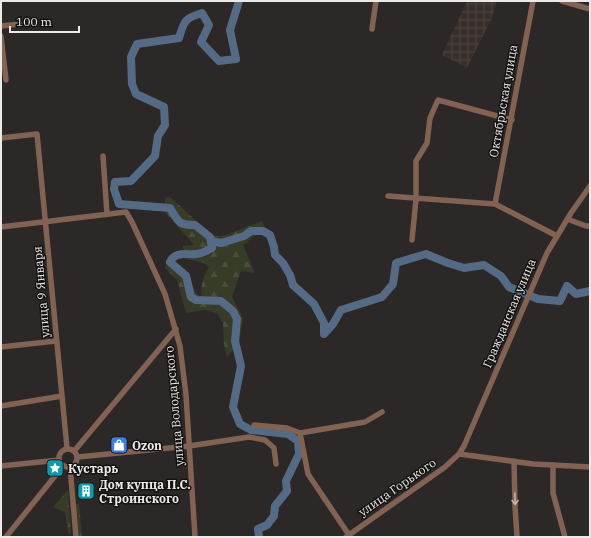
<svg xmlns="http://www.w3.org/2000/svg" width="591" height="538" viewBox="0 0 591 538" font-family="'IBM Plex Serif',serif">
<defs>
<pattern id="industrial-grid" width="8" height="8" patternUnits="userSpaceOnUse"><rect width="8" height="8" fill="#392f2b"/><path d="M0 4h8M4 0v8" fill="none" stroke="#4c4340"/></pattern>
<pattern id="forest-firs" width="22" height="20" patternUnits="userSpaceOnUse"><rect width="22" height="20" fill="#363c27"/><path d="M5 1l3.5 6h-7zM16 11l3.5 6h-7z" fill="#4a4f3c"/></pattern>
</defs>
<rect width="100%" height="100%" fill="#2c2827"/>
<path fill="url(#industrial-grid)" d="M467,1h30l-6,19 -24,48 -25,-13z"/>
<path fill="url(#forest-firs)" d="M170,197l43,39h10l39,-15 3,7 -22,17 12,28 -14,-2 -9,26 11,21 -4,25 -12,14 -3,-13 -1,-20 -6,-11 -12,-3 -19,3 -9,-33 -12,-12 2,-9c8,3 18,8 22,15 4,9 3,17 12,23 0,-12 2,-20 8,-30l-5,-4 -18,-4 -3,-13 11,-1 -29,-33v-14z
M68,490l3,45 -3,-3 -3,-20 -12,-5z
M75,504h4l3,33h-4z"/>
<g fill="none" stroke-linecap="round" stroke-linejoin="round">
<path stroke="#556b85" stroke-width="8" d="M239,1l-9,29 6,29 -17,2 -18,-19 8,-17 -7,-12c-17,5 -18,8 -23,25l-42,6 -6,13 1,27 4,10 28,13 1,18 -7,11 -3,20 -24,25 -16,1 -1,7 5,15 51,4c9,14 8,17 25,17l15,12 2,11c-5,2 -10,6 -16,6 -10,1 -21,-3 -26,8l16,14 5,21 5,3 25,1 12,10 4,8 -2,22 6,25 -8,41 7,17 11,6 37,4 10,7 1,13 -13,27 1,10 -12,15 -1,10 -7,9 -9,4 1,8
M211,241l10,2 23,-7 7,-5h12l7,4 4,12 1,8 8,8 7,12 3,10 21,19 10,19v11l9,-10 8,-14 41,-13 11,-13 3,-21 30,-9 22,9 16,5 20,-3 17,11 8,11 29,12 22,2 7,-15 9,8 14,-3"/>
<path stroke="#826252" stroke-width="5.5" d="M562,1l28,8
M1,26l19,-2
M372,29l4,-28
M1,36l5,44
M1,138l36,-4 30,314
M103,156l4,58
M388,196l107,8 62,32
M495,204l38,-203
M567,219l19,7h4
M1,227l125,-15 6,10 33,72 15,52 6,49 9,142
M412,240l4,-41v-38l11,-18 3,-25 8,-18 74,20
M1,347l55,-6
M1,406l61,-10
M254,425l33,3 13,5 65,-11 17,-10
M300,433l8,41 41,61
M59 458a9 9 0 1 1 18 0a9 9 0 1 1-18 0Z
M75,450l101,-121
M459,454l74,10 57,3
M78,457l111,-11 60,-9 16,3 9,8 2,16
M514,461l1,45 2,31
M553,465v28l12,44
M1,466l58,-6
M70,467l6,70
M6,537l57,-71
M346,537l99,-70 14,-13 5,-8 83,-193 24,-40 19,-27"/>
</g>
<defs><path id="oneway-shaft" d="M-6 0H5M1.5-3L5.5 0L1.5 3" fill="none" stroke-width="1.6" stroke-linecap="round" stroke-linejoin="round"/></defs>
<use stroke="#c2b4ad" href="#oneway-shaft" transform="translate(515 499) rotate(89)"/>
<defs>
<symbol id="shop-square" viewBox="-11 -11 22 22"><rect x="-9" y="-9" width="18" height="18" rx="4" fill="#3f7fe0" stroke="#131111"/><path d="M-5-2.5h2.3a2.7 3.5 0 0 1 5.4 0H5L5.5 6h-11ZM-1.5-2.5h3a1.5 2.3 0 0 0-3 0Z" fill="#fff"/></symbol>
<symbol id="sight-square" viewBox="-11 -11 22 22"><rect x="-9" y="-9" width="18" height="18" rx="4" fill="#0f9aa8" stroke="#131111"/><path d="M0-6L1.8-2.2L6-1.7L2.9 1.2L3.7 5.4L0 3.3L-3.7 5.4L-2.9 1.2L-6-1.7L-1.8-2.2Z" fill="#fff"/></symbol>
<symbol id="building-square" viewBox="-11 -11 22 22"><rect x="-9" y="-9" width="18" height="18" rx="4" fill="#0f9aa8" stroke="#131111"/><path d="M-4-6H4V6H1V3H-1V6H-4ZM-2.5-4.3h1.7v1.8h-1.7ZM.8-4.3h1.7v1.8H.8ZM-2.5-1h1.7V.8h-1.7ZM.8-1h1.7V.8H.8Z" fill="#fff"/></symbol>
</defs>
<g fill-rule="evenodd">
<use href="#shop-square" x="109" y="435" width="20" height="20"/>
<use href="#sight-square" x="45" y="458" width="20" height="20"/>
<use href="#building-square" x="76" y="481" width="20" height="20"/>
</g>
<g text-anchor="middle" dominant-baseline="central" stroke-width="3" stroke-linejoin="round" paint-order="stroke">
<g font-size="12" fill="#eceae9" stroke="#131111">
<text transform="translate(503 101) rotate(-80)">Октябрьская улица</text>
<text transform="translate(41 292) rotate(-95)">улица 9 Января</text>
<text transform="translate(509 313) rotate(-67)">Гражданская улица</text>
<text transform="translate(174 406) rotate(-95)">улица Володарского</text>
<text transform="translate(397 487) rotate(-35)">улица Горького</text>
</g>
<g font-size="12" font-weight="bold" fill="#eceae9" stroke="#131111" text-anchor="start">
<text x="132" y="445">Ozon</text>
<text x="68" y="468">Кустарь</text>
<text x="99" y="484">Дом купца П.С.<tspan x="99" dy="14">Строинского</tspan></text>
</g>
</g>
<rect width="591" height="538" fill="none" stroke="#eceae9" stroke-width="4"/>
<path d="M10 26v6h69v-6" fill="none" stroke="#eceae9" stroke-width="2"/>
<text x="16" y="26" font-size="12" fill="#eceae9" stroke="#131111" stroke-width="3" paint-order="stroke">100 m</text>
</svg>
